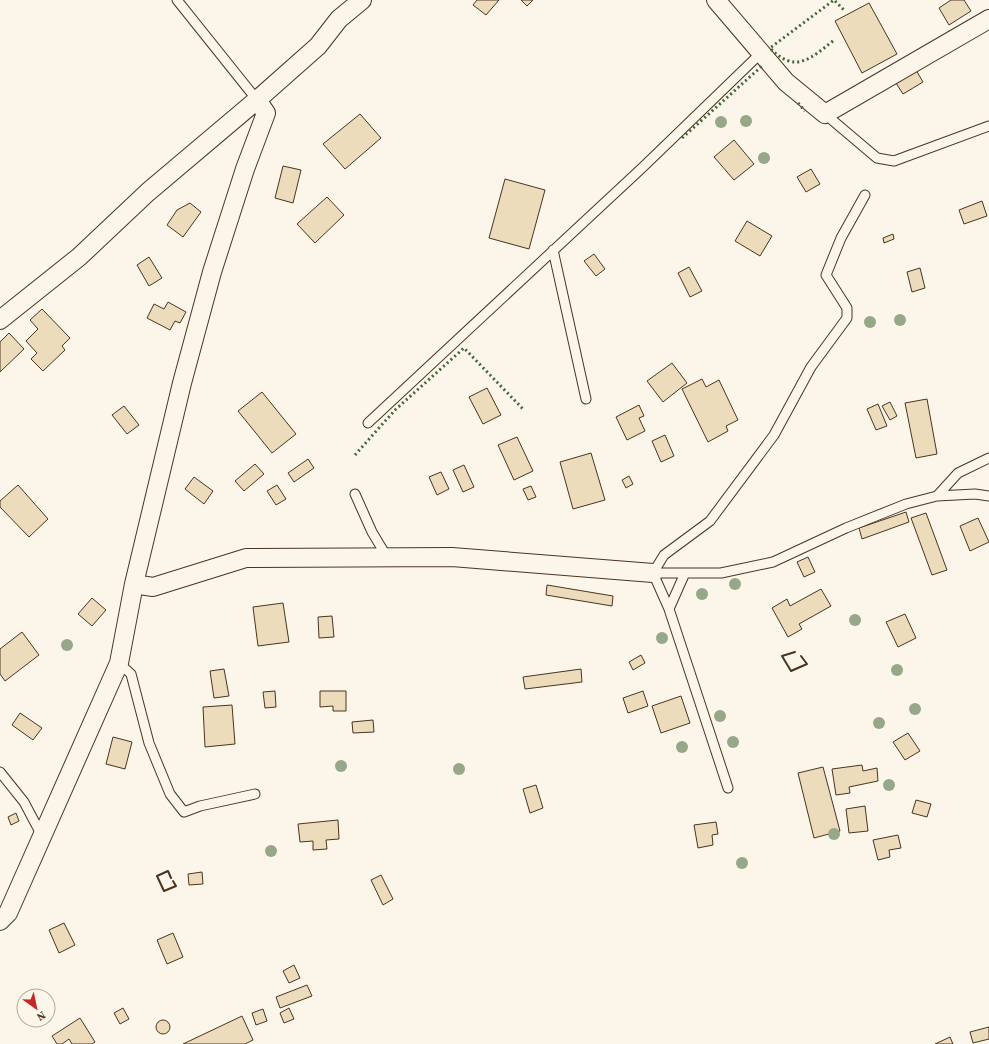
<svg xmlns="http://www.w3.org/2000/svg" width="989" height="1044" viewBox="0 0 989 1044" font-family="'Source Serif 4',serif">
<rect width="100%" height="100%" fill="#fbf6e9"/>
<path fill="#ecdcbc" stroke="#4a3520" d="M477,0h22l-13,15 -13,-10z
M521,0h12l-6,6z
M951,0h13l7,11 -22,14 -10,-17z
M869,3l28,51 -35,19 -27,-52z
M916,70l7,12 -20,12 -7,-11z
M360,114l21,24 -36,31 -22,-25z
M734,140l20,24 -20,16 -20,-23z
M283,166l18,4 -8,33 -18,-5z
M811,169l9,15 -14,8 -9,-15z
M505,179l40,11 -16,59 -40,-11z
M327,197l17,18 -29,28 -18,-19z
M982,201l5,15 -23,8 -5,-14z
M190,203l11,9 -18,25 -16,-12 10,-15z
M747,221l25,15 -12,20 -25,-15z
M893,234l1,5 -10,4 -1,-5z
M594,254l11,15 -9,7 -12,-15z
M149,257l13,21 -13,8 -12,-21z
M689,267l13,24 -12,6 -12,-24z
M920,268l5,20 -13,4 -5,-20z
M168,302l18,10 -6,11 -5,-2 -5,9 -23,-12 7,-14 10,5z
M42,309l28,29 -8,8 3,4 -22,21 -12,-12 6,-6 -11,-12 12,-12 -8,-9z
M9,333l15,16 -24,23v-30z
M672,363l15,20 -24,19 -16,-21z
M702,379l4,8 13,-7 19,40 -12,6 2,5 -20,11 -26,-53z
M487,388l14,27 -18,9 -14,-27z
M262,392l34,42 -24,19 -34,-42z
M927,399l10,55 -21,4 -11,-55z
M890,402l7,14 -7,4 -8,-14z
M878,404l9,22 -11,4 -9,-21z
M639,405l5,11 -5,2 6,13 -18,9 -11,-23z
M124,406l15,19 -12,9 -15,-19z
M665,435l9,21 -13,6 -9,-21z
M517,437l16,34 -19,9 -16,-35z
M591,453l14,47 -32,9 -13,-47z
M308,459l6,9 -20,14 -6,-9z
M255,464l9,10 -20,17 -9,-10z
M464,465l10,22 -11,5 -10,-22z
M441,472l8,17 -12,6 -8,-18z
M629,476l4,8 -7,4 -4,-8z
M194,477l19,14 -9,13 -19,-15z
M18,485l30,34 -19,18 -29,-30v-6z
M277,485l9,14 -10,6 -9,-14z
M531,486l5,11 -8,3 -5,-11z
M906,512l3,10 -47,17 -3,-11z
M926,513l21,57 -15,5 -21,-57z
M978,518l11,24 -19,9 -10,-25z
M808,557l7,15 -11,5 -7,-15z
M547,585l66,11 -1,10 -66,-11z
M821,589l10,17 -32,18 3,5 -14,8 -16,-29 15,-9 3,7z
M92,598l14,12 -14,16 -14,-12z
M283,603l6,39 -31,4 -5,-39z
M905,614l11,24 -18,9 -12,-25z
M332,616l2,21 -15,1 -1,-21z
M22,632l17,23 -34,26 -5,-7v-25z
M641,655l4,8 -12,7 -4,-8z
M224,669l5,27 -15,2 -4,-27z
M581,669l1,13 -57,7 -2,-12z
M275,691l1,16 -11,1 -2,-16z
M320,691h26v20h-13v-5l-13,1z
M643,691l5,15 -20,7 -5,-15z
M681,696l9,27 -29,10 -9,-27z
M232,705l3,39 -30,3 -2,-40z
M20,713l22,15 -9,12 -21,-15z
M373,720l1,12 -21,1 -1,-11z
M908,733l12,18 -15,9 -12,-18z
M113,737l19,5 -7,27 -19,-5z
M862,765l1,6 14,-3 1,13 -29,6 1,6 -14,2 -4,-26z
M823,767l17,64 -26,7 -16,-65z
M536,785l7,23 -13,5 -7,-24z
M916,800l15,4 -4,13 -15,-4z
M865,806l3,25 -19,2 -3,-24z
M16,813l3,8 -8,4 -3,-8z
M338,820l1,19 -13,1 1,9 -14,1v-9l-13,1 -2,-18z
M716,822l2,12 -6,1 1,10 -15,3 -4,-23z
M898,835l3,13 -12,2 1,7 -12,3 -5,-20z
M202,872l1,12 -14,1 -1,-11z
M381,875l12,24 -10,6 -12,-25z
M64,923l11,22 -16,8 -10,-23z
M173,933l10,24 -16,7 -10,-24z
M294,965l6,13 -11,5 -6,-12z
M307,985l5,11 -32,12 -4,-11z
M123,1008l6,11 -9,5 -6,-11z
M289,1008l5,11 -10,4 -4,-10z
M263,1009l4,12 -11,4 -4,-12z
M242,1016l11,24 -8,4h-62z
M80,1018l15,24 -3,2h-20l-3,-5 -7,5h-5l-5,-8z
M156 1027a7 7 0 1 1 14 0a7 7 0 1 1-14 0Z
M989,1027v12l-16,4 -3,-11z
M950,1037l3,7h-18z"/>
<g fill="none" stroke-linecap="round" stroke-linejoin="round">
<defs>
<path id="service" d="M177,0l80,100
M825,114l52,44 17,3 95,-35
M553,250l33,149
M368,423l275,-256 118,-114
M355,494l17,38 15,25
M937,496l21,-23 31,-15
M653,573l11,-18 46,-34 64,-86 37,-68 36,-49v-10l-21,-33 15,-37 24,-43
M653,573h68l52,-11 73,-34 60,-24 31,-8 38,-2 14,2
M653,573l16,36
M685,573l-16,36 59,179
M119,663l12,11 18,69 21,51 14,18 16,-6 55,-12
M0,772l24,30 18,34"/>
<path id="minor" d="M716,0l70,82 39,32 164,-95
M0,320l79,-63 69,-65 109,-92
M134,584l19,3 93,-29 206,-1 201,16
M0,921l8,-8 111,-250 15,-79 48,-201 30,-111 33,-103 21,-56 -9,-13 61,-54 21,-27 23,-19"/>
</defs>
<use href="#service" stroke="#4a3520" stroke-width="11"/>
<use href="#minor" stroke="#4a3520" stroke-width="20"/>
<use href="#service" stroke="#fbf6e9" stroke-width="9"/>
<use href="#minor" stroke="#fbf6e9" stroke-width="18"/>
<path stroke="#436837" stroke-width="3" stroke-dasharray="2 3" stroke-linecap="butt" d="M833,41c-23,18 -38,33 -63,7l64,-48 11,11
M798,103l7,8
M682,138l80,-72 2,1
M355,455l40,-45 69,-62 59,61"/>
<path stroke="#4a3520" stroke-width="2" d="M795,652l-13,4 9,15 16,-7 -6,-8
M171,878l-3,-7 -11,5 7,15 12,-5 -3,-5"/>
</g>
<g fill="#96a887">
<circle cx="746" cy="121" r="6"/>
<circle cx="721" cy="122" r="6"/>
<circle cx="764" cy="158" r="6"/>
<circle cx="900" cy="320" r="6"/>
<circle cx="870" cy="322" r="6"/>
<circle cx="735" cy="584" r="6"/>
<circle cx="702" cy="594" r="6"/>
<circle cx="855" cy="620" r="6"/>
<circle cx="662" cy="638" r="6"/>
<circle cx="67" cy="645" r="6"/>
<circle cx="897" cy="670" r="6"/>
<circle cx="915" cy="709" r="6"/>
<circle cx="720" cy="716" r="6"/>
<circle cx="879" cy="723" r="6"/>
<circle cx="733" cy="742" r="6"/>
<circle cx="682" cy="747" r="6"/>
<circle cx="341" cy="766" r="6"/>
<circle cx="459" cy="769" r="6"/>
<circle cx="889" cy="785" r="6"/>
<circle cx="834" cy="834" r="6"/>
<circle cx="271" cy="851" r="6"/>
<circle cx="742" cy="863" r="6"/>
</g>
<g transform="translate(36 1008) rotate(147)"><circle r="19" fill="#fbf6e9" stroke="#b4a999"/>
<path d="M0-3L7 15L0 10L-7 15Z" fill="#c62828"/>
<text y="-6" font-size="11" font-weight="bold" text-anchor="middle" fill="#4a3520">N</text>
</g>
</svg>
